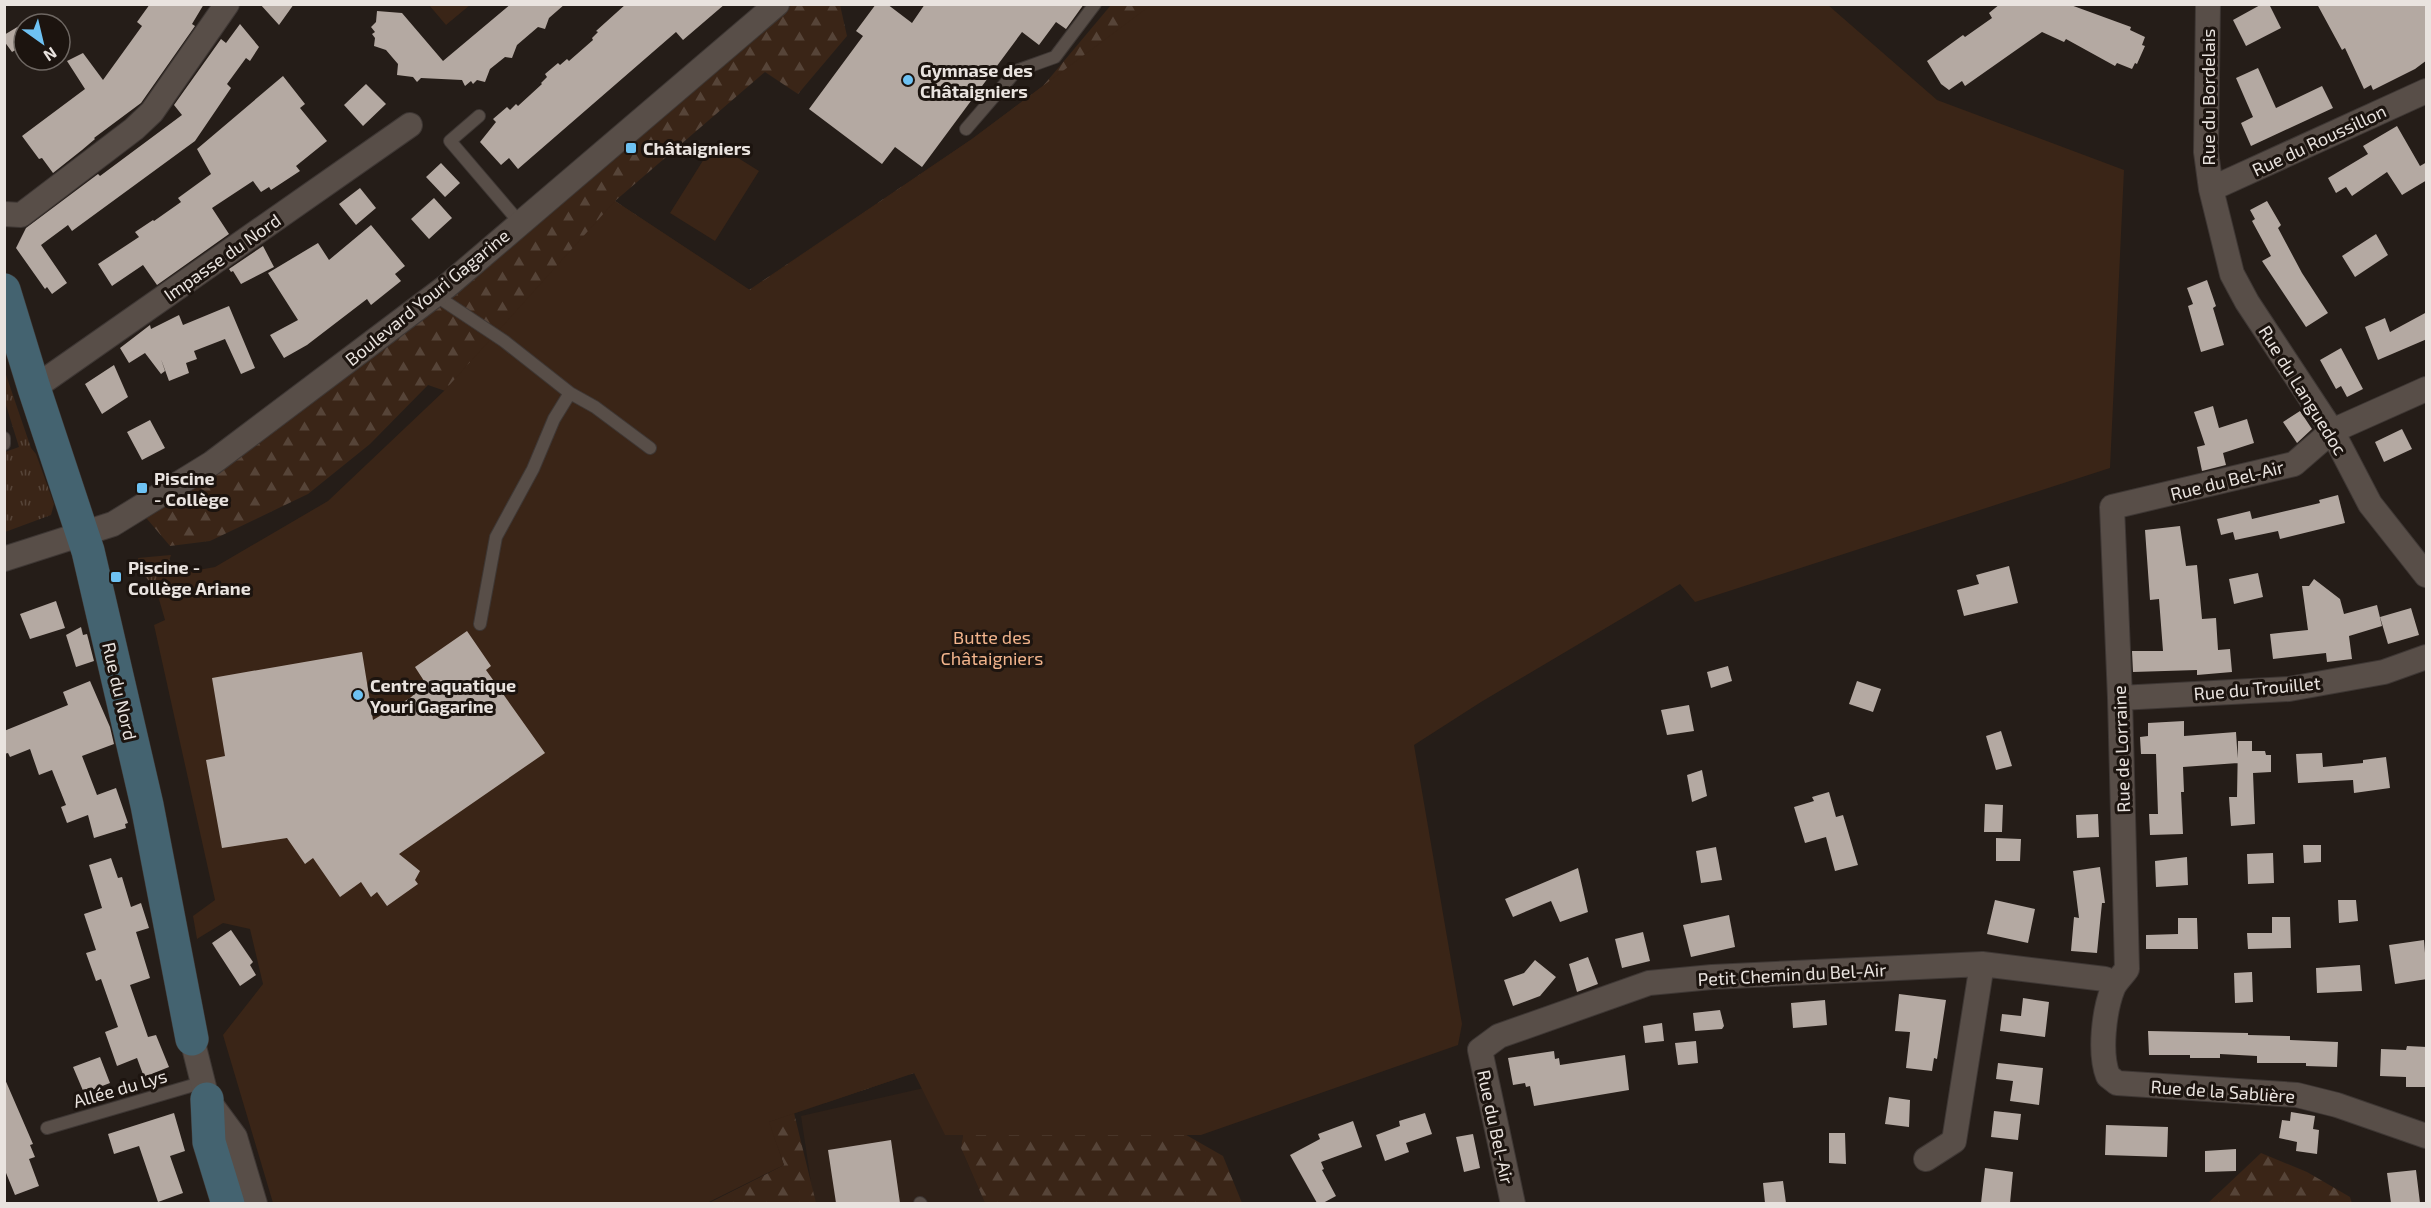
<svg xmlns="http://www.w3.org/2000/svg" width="2431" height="1208" viewBox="0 0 2431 1208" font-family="'Exo 2',sans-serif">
<defs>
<pattern id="grass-tufts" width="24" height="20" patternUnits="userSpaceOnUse" patternTransform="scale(1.5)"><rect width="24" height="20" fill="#3a2517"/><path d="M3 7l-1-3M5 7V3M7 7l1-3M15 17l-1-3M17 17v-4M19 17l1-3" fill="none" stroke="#564438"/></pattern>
<pattern id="forest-firs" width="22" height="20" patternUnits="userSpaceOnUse" patternTransform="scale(1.5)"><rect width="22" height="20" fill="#3a2517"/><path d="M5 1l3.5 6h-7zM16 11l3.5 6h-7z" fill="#564438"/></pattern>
</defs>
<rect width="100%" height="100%" fill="#251d18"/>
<path fill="#2f2118" d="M972,1077l-11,71 24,55h-171l-13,-87z"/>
<path fill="url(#grass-tufts)" d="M4,369l27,79 5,6 18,50 -3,11 -46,17v-80l14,-5 -14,-45z
M171,555l-7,21 -8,13 -16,-18 -2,-13z"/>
<path fill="url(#forest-firs)" d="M792,5h48l7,31 -49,58 -33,-22 -150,129 134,89 223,-151 71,-53 68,-81h254l-1102,979 200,-587 -35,-12 -58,59 -62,50 -98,47 -40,5 -28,-33 425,-319z
M880,938l287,186 56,32 19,47h-257l-24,-55 11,-71 -58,-4 -89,30z
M794,1113l22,90 -109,1 77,-39 -16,-43z
M2261,1153l46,19 43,25 2,6h-144z"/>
<path fill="#3a2517" d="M429,5h41l-24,20z
M1151,5h677l109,95 187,70 -14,298 -415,134 -15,-18 -199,118 -67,43 48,279 -4,21 -257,90h-256l-31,-62 -145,49 15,43 -77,38h-434l-50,-168 40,-51 -13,-55 -27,-6 -26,16 -4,-23 22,-16 -61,-275 11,-5 -9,-31 8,-13 51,-9 113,-66 116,-110 171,-190 135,89 222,-151z
M714,143l45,28 -44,70 -45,-28z"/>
<path fill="#b4a9a2" d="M150,4h54l-12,20 3,2 -54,77 -47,35 1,1 -13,11 -29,23 -11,-15 -3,1 -17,-23 63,-47 -18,-28 16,-8 20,27 39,-54 -5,-4z
M260,4h34l-15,21z
M511,4h54l-16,14 -4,11 -7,-2 -21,18 -5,13 -7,-1 -15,12 -5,13 -8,-2 -4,4 -2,-3 -6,5 -3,-6 -41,-2 -4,4 -4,-5 -16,-2 1,-11 -12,-14 -12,-4 1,-8 -3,-4 3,-2 -4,-5 5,-5 1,-11 25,2 41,48z
M626,4h99l-42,36 -7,-8 -158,137 -9,-11 -8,7 -21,-23 16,-20 -3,-3 14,-12 3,3 6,-6 2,2 24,-22 -1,-1 6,-6 -2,-3 13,-11 2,2 7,-6 2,2 24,-21 -1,-2 6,-6 -2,-1z
M876,4h11l25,19 13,-19h159l-18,25 -10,-7 -17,23 -17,-13 -100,135 -27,-20 -13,17 -73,-55 54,-73 -7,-5z
M2000,4h68l63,23 -1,3 15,7 -3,8 3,1 -8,18 -2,-1 -3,6 -15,-6 -2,3 -49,-27 -2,3 -22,-10 -77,54 -3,-5 -13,9 -8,-6 -14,-23 36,-26 2,2 27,-19 -3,-5z
M2262,4h7l12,24 -35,18 -13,-26z
M2317,4h110v56l-12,9 -42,21 -2,-5 -7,4 -19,-41 -3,2z
M24,23v22l-12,7 -8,-11v-6z
M240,24l19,23 -9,14 -4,-3 -19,26 4,4 -36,53 -123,90 -4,-6 -27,20 26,38 -15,11 -5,-7 -2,2 -29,-41 10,-20 72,-54 2,2 82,-61 -8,-10 47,-66 5,4z
M2258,68l18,40 46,-22 11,22 -82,38 -10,-23 12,-6 -17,-39z
M283,76l22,28 -5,4 27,33 -31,25 4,5 -29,19 -2,-3 -8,5 -8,-11 -41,27 17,26 -72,51 -14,-20 -31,21 -14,-22 41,-27 -4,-5 18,-12 1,1 27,-19 -3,-4 33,-24 -14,-25z
M366,84l20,20 -23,22 -19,-21z
M2397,126l23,40 7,-4v18l-25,15 -15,-23 -35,24 -6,-9 -10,6 -8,-15 40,-24 -5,-8z
M441,163l19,20 -15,14 -19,-20z
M360,188l16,20 -20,17 -17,-21z
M434,198l18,20 -23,21 -18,-20z
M2267,201l14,24 -3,3 24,45 26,40 -22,14 -44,-66 9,-5 -19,-35 3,-2 -5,-9z
M371,225l34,41 -10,8 6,7 -30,24 -4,-6 -60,46 -23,13 -14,-23 28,-15 -30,-47 50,-30 11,17z
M2376,234l12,21 -33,22 -13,-21z
M263,246l11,21 -33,17 -8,-13 -2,1 -2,-3z
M2207,280l9,26 -3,2 11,37 -23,7 -13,-46 5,-2 -6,-16z
M229,306l26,62 -14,6 -16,-35 -31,12 3,8 -11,4 3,10 -20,8 -8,-22 4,12 -4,3 -16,-21 -16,10 -9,-15 30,-23 1,4 28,-14 4,10z
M2427,312v27l-49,21 -13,-33 20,-9 5,14z
M2341,348l22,41 -16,8 -6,-11 -5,3 -16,-29z
M114,365l14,32 -26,17 -17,-30z
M2213,406l6,22 28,-9 7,24 -31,10 3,12 -24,6 -5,-24 8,-2 -11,-33z
M2300,411l12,18 -15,14 -14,-21z
M150,420l15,28 -23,12 -15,-28z
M2402,429l10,20 -28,13 -9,-20z
M2338,495l7,28 -65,16 -2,-8 -43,9 -2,-8 -12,3 -4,-16 33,-8 2,8 68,-16 -1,-3z
M2180,526l6,40 11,-1 5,54 14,-1 2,32 12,-1 2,23 -35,3v-5l-64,2 -1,-21h31l-4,-52 -9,1 -5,-70z
M2009,566l9,37 -54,13 -7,-26 22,-6 -3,-9z
M2258,573l5,24 -29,7 -5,-25z
M2314,579l26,20 4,15 33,-9 5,21 -33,10 3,23 -25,3 -1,-9 -53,6 -3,-25 38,-4 -6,-44h7z
M56,601l9,27 -35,11 -10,-25z
M2411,608l8,27 -31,9 -8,-27z
M81,627l2,8 4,-1 7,27 -18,6 -10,-32z
M467,631l24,35 -5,4 59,83 -146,101 21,17 -5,9 3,4 -31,22 -10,-14 -6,5 -10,-15 -21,15 -27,-39 -8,6 -18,-26 -65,10 -16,-88 19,-4 -13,-78 150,-26 11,68 37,-22 16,-14 -11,-17z
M1728,666l4,15 -21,7 -4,-16z
M90,681l20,46 4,17 -32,12 15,39 19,-7 12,35 -3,1 1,4 -32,10 -6,-23 -21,8 -6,-16 5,-2 -14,-35 -13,5 -9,-26 -20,8 -2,-4 -4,1v-23l64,-26 -5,-13z
M1857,681l24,8 -8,23 -24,-8z
M1689,705l5,26 -27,4 -6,-25z
M2184,721v15l52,-4 2,31 -55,4 1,25h-3l2,42 -33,1 -1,-21h9l-2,-60h-15l-1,-17 8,-1v-13z
M2001,731l11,35 -16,4 -10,-34z
M2238,741h14v10h13l1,4h5v17l-18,1 2,51 -24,2 -2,-29h8z
M2322,753l1,14 40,-4v-3l23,-3 4,31 -36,5 -1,-13 -55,3 -2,-29z
M1702,770l5,26 -15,6 -5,-27z
M1829,792l7,25 7,-2 15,50 -23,6 -9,-34 -21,6 -11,-36 20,-6 -2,-4z
M1985,804l18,1 -1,27h-18z
M2098,814l1,23 -22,1 -1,-23z
M1996,838l25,1 -1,22h-24z
M2303,845h18v17l-17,1z
M1716,847l6,33 -21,3 -5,-32z
M2273,853l1,30 -26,1 -1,-30z
M2187,857l1,28 -32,2 -1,-26z
M111,858l7,20 4,-1 9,30 10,-4 8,25 -13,4 14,46 -20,7 18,52 8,-2 13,32 -25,10 -7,-19 -20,8 -12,-34 13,-5 -17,-48 -5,2 -10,-28 10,-3 -12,-36 18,-6 -13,-43z
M2100,867l5,36h-3l-5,50 -26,-2 3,-34 5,1 -6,-47z
M1578,868l10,44 -28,10 -9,-21 -38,16 -8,-18z
M1995,900l40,9 -7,34 -41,-9z
M2338,900h18l2,21 -19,2z
M1729,915l6,32 -44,10 -8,-32z
M2272,917h18l1,31 -43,1 -1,-16h25z
M2178,918h19l1,31h-52v-14l32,-1z
M231,930l22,32 -3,3 6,10 -16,11 -28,-43z
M1643,932l7,29 -28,7 -7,-29z
M2424,940l3,39 -32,5 -6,-39z
M1588,957l10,27 -21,8 -8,-28z
M1535,960l21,17 -16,19 -27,10 -9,-26 20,-7z
M2360,965l2,26 -45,2 -1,-25z
M2252,972l1,30 -18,1 -1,-30z
M1899,994l47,6 -9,59 -3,-1 -2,13 -26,-3 4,-36 -15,-1z
M2023,998l26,4 -4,35 -45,-6 2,-17 19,2z
M1825,1000l2,25 -34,3 -2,-25z
M1720,1010l4,16 -2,3 -27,2 -2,-18z
M1662,1023l2,18 -19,2 -2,-17z
M2148,1031l100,2v2l42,1v4l48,2 -1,25 -31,-1v-3h-49v-7l-37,-2v4h-30v-3h-41z
M1696,1041l2,22 -20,2 -3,-22z
M2407,1046l20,1v40h-21v-10l-26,-1 1,-27 25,1z
M1554,1051l1,8 4,-1 1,7 65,-10 4,35 -95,16 -4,-20 -4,1 -1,-4 -12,2 -5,-27z
M100,1057l10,26 -26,10 -11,-26z
M1998,1063l45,5 -4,37 -29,-4 3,-20 -17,-2z
M4,1077l29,67 -3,1 5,12 -6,2 10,27 -24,9 -11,-27z
M1889,1097l21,3 -1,27 -24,-3z
M1994,1111l27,3 -3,26 -27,-3z
M2291,1112l24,4 -2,13 6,1 -2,24 -21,-3 1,-9 -18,-4 3,-18 8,1z
M174,1113l11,38 -15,5 13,37 -25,9 -19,-56 -25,8 -6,-20z
M1425,1113l7,21 -26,9 3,9 -24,9 -9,-26 24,-9 -1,-5z
M1353,1121l9,26 -41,15 3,7 -2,1 14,26 -13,7h-6l-27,-48 30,-16 -2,-5z
M2106,1125l62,2 -1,30 -62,-2z
M1829,1133h16l1,31 -17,-1z
M1473,1134l7,34 -16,4 -8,-35z
M891,1140l9,63h-64l-8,-53z
M2236,1149v22l-31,1v-21z
M1985,1168l28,4 -3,31h-29z
M2416,1170l4,33h-29l-4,-30z
M1783,1181l3,22h-21l-2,-20z"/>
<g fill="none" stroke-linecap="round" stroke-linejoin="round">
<defs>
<path id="lane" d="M479,116l-29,25 70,82
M966,129l50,-58 39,-14 40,-53
M435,295l69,46 66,52 25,14 55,41
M4,438v6
M480,624l16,-87 37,-68 21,-50 16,-26
M47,1128l157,-46
M920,1203l1,1"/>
<path id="street" d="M2208,4l-2,148 5,37 21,85 15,28 85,129 38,73 56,71
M2211,189l215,-98
M4,214l17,1 113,-86 18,-17 75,-108
M34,388l376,-263
M2426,389l-94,42 -38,33 -182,43 8,191 7,271c-4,6 -11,12 -14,19 -9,23 -14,65 -5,88l9,7 180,12 40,10 89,31
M4,559l109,-35 99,-61 235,-177 330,-282
M2120,698l169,-9 95,-17 42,-15
M192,1039l15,60 28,38 20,67
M1926,1159l28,-18 28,-177
M1513,1204l-33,-154 19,-14 150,-53 63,-6 270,-13 123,15 8,8"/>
<path id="secondary" d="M4,290l30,98 54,163 59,254 45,234
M207,1099l2,43 19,62"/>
</defs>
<use href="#lane" stroke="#3e3734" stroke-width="14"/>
<use href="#street" stroke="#3e3734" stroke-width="26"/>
<use href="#secondary" stroke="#3e3734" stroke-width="34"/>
<use href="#lane" stroke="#584e48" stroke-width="12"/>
<use href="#street" stroke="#584e48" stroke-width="24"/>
<use href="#secondary" stroke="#446370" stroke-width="33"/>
</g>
<g fill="#6ec2f3" stroke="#1c140f" stroke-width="2">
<circle cx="908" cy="80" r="6"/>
<rect x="625" y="142" width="12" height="12" rx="3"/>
<rect x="136" y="482" width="12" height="12" rx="3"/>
<rect x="110" y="571" width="12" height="12" rx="3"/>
<circle cx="358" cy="695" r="6"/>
</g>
<g text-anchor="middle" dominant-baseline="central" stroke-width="6" stroke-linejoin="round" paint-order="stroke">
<g font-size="18" font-weight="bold" fill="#e9e3df" stroke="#1c140f" text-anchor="start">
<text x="920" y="70">Gymnase des<tspan x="920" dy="21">Châtaigniers</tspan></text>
<text x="643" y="148">Châtaigniers</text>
<text x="154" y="478">Piscine<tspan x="154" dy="21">- Collège</tspan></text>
<text x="128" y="567">Piscine -<tspan x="128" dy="21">Collège Ariane</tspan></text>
<text x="370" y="685">Centre aquatique<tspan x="370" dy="21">Youri Gagarine</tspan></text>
</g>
<g font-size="18" fill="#e9e3df" stroke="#1c140f">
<text transform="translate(2208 97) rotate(-90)">Rue du Bordelais</text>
<text transform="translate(2319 140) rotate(-25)">Rue du Roussillon</text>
<text transform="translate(222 257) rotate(-35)">Impasse du Nord</text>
<text transform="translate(427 297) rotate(-39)">Boulevard Youri Gagarine</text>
<text transform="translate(2303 390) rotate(58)">Rue du Languedoc</text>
<text transform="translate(2227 480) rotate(-14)">Rue du Bel-Air</text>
<text transform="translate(2257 688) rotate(-5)">Rue du Trouillet</text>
<text transform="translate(120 691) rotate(77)">Rue du Nord</text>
<text transform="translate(2121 749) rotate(-92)">Rue de Lorraine</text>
<text transform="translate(1792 974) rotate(-3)">Petit Chemin du Bel-Air</text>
<text transform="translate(120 1088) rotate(-16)">Allée du Lys</text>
<text transform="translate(2223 1091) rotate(4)">Rue de la Sablière</text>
<text transform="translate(1496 1127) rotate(78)">Rue du Bel-Air</text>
</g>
<g font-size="18" fill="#f2b48c" stroke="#1c140f">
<text x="992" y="637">Butte des<tspan x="992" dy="21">Châtaigniers</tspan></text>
</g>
</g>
<rect width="2431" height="1208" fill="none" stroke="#e9e3df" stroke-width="12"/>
<g transform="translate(42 42) rotate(146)"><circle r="28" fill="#1c140f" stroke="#6e6762" stroke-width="1.5"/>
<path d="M0-4.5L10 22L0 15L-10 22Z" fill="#6ec2f3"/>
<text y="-9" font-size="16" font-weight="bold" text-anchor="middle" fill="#e9e3df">N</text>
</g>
</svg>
